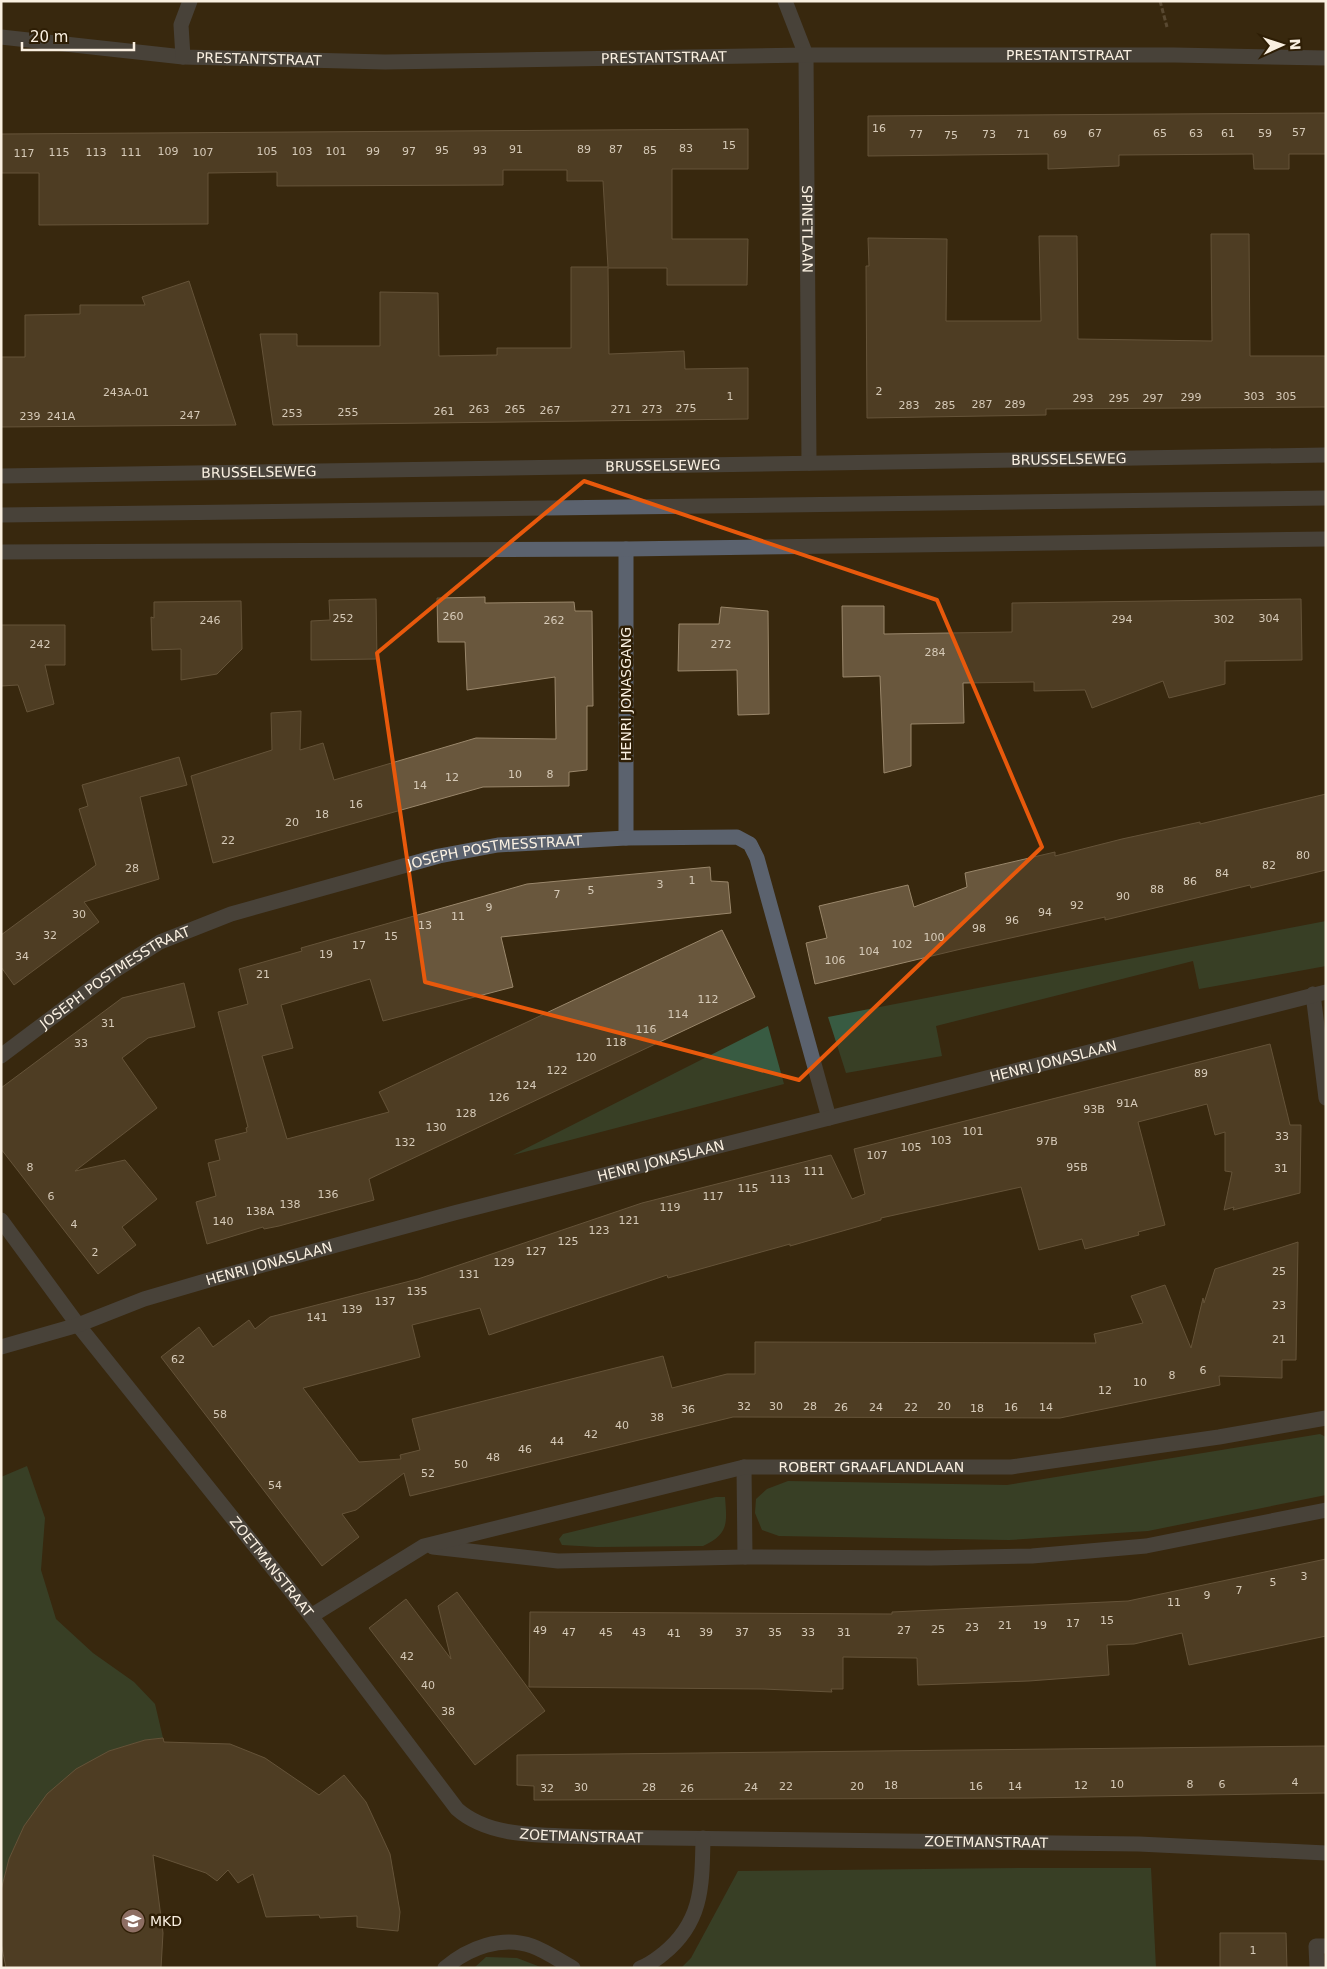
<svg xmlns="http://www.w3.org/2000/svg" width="1327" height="1969" viewBox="0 0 1327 1969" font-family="'DejaVu Sans',sans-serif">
<rect width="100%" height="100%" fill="#38280e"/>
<path fill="#385b42" d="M1326,921v45l-127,23 -6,-28 -257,65 6,30 -96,17 -18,-56z
M768,1026l16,58 -271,71z
M1320,1434l6,3v58l-178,36 -139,9 -230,-4 -17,-6 -7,-17 1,-14 11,-10 21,-8 219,4z
M27,1466l18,52 -4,52 15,49 37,34 41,29 21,22 8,34 -18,2 -36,11 -85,75 -15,33 -8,31v-413z
M716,1497h9c2,26 4,37 -22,49l-106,1 -35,-2 -3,-6 4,-5z
M1025,1868h126l5,100h-475l10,-10 47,-87z
M486,1957l31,1 26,10h-69z"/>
<path fill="#69573d" stroke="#9a876b" d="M1326,113v41h-37v15h-35l-1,-15 -134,1v11l-71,3v-15l-180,2v-40z
M748,129v40h-76v70h76l-1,46h-80v-17h-59l1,86 75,-3 1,18 63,-1v51l-475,6 -13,-91h37v12h83v-54l58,1 1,63 58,-1v-7h74v-81h37l-5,-86h-36v-11h-64v15l-226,1v-14l-69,1v51l-169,1v-52h-38v-39z
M1211,234h38l1,122h76v51l-280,2v6l-179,3 -1,-152h3l-1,-28 79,1 -1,82h95l-2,-85h38l1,103 134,2z
M189,281l47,144 -235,2v-70h24v-42l55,-1v-9h65l-3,-8z
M485,597v6l89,-1 1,9h17l1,95h-6v64l-18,2v14l-86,1 -270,76 -22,-87 81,-26 -1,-37 30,-2 -1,39 23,-7 11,37 142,-42 80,1 -1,-62 -88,13 -2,-48h-27l-1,-44z
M376,599l1,60 -66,1v-39l19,-1 -1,-20z
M1301,599l1,61 -77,1v23l-56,14 -6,-17 -71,27 -7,-18 -51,1v-9l-71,1 1,40 -53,1v42l-27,7 -4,-97 -37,1 -1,-71h42v28l128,-2v-29z
M241,601l1,48 -25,25 -36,6v-31l-29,1 -1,-33 3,1v-16z
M721,607l47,4 1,103 -31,1 -1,-45 -59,1 1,-47h40z
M1,625h64v40h-20l9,39 -27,8 -9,-27 -17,1z
M179,757l8,28 -47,12 19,82 -75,23 15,20 -85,63 -13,-18v-32l95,-70 -17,-56 9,-3 -6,-21z
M1326,794v76l-75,18 -1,-3 -145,35v-3l-144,32 -146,35 -9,-41 21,-5 -8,-32 89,-21 6,22 53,-20 -2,-14 90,-21v4l67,-17 78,-17v2z
M710,867l1,14 17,1 3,31 -230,24 12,50 -130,34 -13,-42 -89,26 12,43 -31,8 25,83 102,-27 -10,-20 343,-162 33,67 -386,182 5,21 -95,26 -15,3 -1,-2 -56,17 -11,-42 20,-6 -8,-33 12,-3 -5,-20 32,-8 -1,-4 2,-1 -30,-115 30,-8 -9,-35 63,-18 -1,-3 226,-64z
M184,983l11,44 -47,11 -26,20 35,50 -82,63 50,-11 32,39 -35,28 14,18 -38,29 -97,-125v-61l121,-90z
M1270,1044l20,81h11l-1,68 -67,17 1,-3 -10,3 8,-38 -7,-1v-39l-10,3 -8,-31 -69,18 27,103 -27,7 1,3 -54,14 -3,-10 -43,11 -18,-63 -140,31v2l-91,26v-2l-122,34 -1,-3 -178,60 -9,-27 -68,17 8,32 -117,31 56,74 42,-3 -1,-4 20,-5 -8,-31 251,-63 9,32 55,-14h28v-32l341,1 -2,-9 49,-11 -12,-27 34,-11 26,63 12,-50 1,5 11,-34 83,-27 -2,118h-14v18l-63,-2 1,9 -160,33 -327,-1 -323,79 -6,-23 -48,37 -14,4 17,23 -37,29 -161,-209 38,-30 14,20 36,-27 6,9 15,-12 148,-38 224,-76 189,-48 21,44 13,-5 -11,-45z
M1326,1559v77l-137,29 -7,-32 -48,11 -27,1 2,30 -80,6 -111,4 -1,-27 -74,-1v32h-12l1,3 -69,-3 -234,-2 1,-75 362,2v-2l236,-11z
M457,1592l88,119 -70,54 -106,-137 37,-29 45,60 -13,-53z
M163,1738l1,4 66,2 35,14 54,37 25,-20 22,27 24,52 10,58 -2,19 -41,-4v-11l-37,2 -1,-3 -53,2 -13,-43 -15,9 -10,-13 -11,11 -11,-8 -53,-18 10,78 -2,35h-155l-5,-25v-53l8,-31 15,-33 23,-32 29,-25 33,-18 36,-11z
M1326,1746v47l-301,5 -491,2v-14l-17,-1v-30z
M1220,1933h66l1,35h-67z"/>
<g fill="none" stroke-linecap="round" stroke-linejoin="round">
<path stroke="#80725c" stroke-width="3" stroke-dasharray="5 2.5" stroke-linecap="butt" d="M1160,1l7,26"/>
<g stroke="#5b626e" stroke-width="15">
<path id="s1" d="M785,1l21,54 3,408"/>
<path id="s2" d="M1,37l182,20 202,5 421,-7h368l152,3"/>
<path d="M183,57l-2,-32 9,-24"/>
<path id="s3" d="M1,476l1325,-21"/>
<path d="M1,515l1325,-17"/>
<path d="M626,549v289"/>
<path d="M1,552l625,-3 700,-10"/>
<path d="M1313,994l13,104"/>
<path id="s4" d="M1,1056l110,-83 49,-31 71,-28 208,-58 59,-11 128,-7 111,-1 13,7 7,14 72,260"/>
<path id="s5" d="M1,1220l77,105 233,291 146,193c35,31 91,25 134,28l548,7 187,9"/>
<path id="s6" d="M1,1347l77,-22 66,-26 75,-22 235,-64 872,-221"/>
<path d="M744,1467l1,90"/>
<path d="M433,1547l125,14 187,-4 186,1 101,-2 114,-10 180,-36"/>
<path id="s7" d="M311,1616l113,-70 320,-79h267l208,-30 107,-19"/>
<path d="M445,1968c23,-20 57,-33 87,-22 14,5 28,15 41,22"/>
<path d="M640,1968c9,-3 15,-8 23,-14 40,-32 39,-69 40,-116"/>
<path d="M1317,1968l-1,-22h10"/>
</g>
</g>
<path d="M0 0H1327V1969H0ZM584,481l353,119 105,247 -243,233 -374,-98 -48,-329z" fill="#38280e" fill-opacity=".55" fill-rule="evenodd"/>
<path fill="none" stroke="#e8590c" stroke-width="4" stroke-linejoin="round" d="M584,481l353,119 105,247 -243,233 -374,-98 -48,-329z"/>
<defs>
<symbol id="school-disc" viewBox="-11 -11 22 22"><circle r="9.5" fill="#8d6e63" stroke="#2e1e05"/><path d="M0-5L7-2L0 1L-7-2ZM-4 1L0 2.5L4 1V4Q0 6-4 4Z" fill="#fff"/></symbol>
</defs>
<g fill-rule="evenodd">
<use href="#school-disc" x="119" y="1907" width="28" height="28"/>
</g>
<g text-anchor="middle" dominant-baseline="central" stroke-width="5" stroke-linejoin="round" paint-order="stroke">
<g font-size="11" fill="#d6cab8">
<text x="879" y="128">16</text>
<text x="1299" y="132">57</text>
<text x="1095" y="133">67</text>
<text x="1160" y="133">65</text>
<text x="1196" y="133">63</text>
<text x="1228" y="133">61</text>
<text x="1265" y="133">59</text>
<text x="916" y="134">77</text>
<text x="989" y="134">73</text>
<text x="1023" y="134">71</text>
<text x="1060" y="134">69</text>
<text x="951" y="135">75</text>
<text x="729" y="145">15</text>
<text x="686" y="148">83</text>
<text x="516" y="149">91</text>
<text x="584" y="149">89</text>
<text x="616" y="149">87</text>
<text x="442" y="150">95</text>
<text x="480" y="150">93</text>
<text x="650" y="150">85</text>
<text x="168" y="151">109</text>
<text x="267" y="151">105</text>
<text x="302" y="151">103</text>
<text x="336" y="151">101</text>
<text x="373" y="151">99</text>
<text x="409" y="151">97</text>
<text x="59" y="152">115</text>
<text x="96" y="152">113</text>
<text x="131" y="152">111</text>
<text x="203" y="152">107</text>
<text x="24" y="153">117</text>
<text x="879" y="391">2</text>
<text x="126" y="392">243A-01</text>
<text x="730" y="396">1</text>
<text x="1254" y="396">303</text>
<text x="1286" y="396">305</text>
<text x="1191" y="397">299</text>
<text x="1083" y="398">293</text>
<text x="1119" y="398">295</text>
<text x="1153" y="398">297</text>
<text x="982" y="404">287</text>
<text x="1015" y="404">289</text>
<text x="909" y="405">283</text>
<text x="945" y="405">285</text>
<text x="686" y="408">275</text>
<text x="479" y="409">263</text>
<text x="515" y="409">265</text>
<text x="621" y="409">271</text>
<text x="652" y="409">273</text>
<text x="550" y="410">267</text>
<text x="444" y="411">261</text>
<text x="348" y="412">255</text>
<text x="292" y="413">253</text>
<text x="190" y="415">247</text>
<text x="30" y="416">239</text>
<text x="61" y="416">241A</text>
<text x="453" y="616">260</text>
<text x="343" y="618">252</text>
<text x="1269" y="618">304</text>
<text x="1122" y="619">294</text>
<text x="1224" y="619">302</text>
<text x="210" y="620">246</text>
<text x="554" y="620">262</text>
<text x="40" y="644">242</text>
<text x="721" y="644">272</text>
<text x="935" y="652">284</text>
<text x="515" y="774">10</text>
<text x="550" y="774">8</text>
<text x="452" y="777">12</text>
<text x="420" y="785">14</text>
<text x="356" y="804">16</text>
<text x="322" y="814">18</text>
<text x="292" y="822">20</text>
<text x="228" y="840">22</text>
<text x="1303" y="855">80</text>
<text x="1269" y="865">82</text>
<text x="132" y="868">28</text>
<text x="1222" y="873">84</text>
<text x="692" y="880">1</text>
<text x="1190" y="881">86</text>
<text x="660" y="884">3</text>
<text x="1157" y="889">88</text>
<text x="591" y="890">5</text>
<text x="557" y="894">7</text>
<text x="1123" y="896">90</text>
<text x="1077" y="905">92</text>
<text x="489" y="907">9</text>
<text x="1045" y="912">94</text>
<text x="79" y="914">30</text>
<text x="458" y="916">11</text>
<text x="1012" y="920">96</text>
<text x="425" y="925">13</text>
<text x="979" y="928">98</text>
<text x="50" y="935">32</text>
<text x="391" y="936">15</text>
<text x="934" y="937">100</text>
<text x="902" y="944">102</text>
<text x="359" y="945">17</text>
<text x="869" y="951">104</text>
<text x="326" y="954">19</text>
<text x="22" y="956">34</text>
<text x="835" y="960">106</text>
<text x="263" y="974">21</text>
<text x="708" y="999">112</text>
<text x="678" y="1014">114</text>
<text x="108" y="1023">31</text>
<text x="646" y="1029">116</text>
<text x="616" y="1042">118</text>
<text x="81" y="1043">33</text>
<text x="586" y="1057">120</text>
<text x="557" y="1070">122</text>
<text x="1201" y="1073">89</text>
<text x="526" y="1085">124</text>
<text x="499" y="1097">126</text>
<text x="1127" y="1103">91A</text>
<text x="1094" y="1109">93B</text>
<text x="466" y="1113">128</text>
<text x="436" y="1127">130</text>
<text x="973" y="1131">101</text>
<text x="1282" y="1136">33</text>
<text x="941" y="1140">103</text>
<text x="1047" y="1141">97B</text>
<text x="405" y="1142">132</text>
<text x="911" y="1147">105</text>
<text x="877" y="1155">107</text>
<text x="30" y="1167">8</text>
<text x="1077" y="1167">95B</text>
<text x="1281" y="1168">31</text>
<text x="814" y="1171">111</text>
<text x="780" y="1179">113</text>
<text x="748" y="1188">115</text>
<text x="328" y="1194">136</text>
<text x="51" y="1196">6</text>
<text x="713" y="1196">117</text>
<text x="290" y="1204">138</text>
<text x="670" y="1207">119</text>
<text x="260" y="1211">138A</text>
<text x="629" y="1220">121</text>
<text x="223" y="1221">140</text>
<text x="74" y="1224">4</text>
<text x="599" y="1230">123</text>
<text x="568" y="1241">125</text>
<text x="536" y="1251">127</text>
<text x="95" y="1252">2</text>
<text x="504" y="1262">129</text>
<text x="1279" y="1271">25</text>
<text x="469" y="1274">131</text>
<text x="417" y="1291">135</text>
<text x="385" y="1301">137</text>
<text x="1279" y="1305">23</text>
<text x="352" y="1309">139</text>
<text x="317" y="1317">141</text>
<text x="1279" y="1339">21</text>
<text x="178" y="1359">62</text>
<text x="1203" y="1370">6</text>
<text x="1172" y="1375">8</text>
<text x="1140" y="1382">10</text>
<text x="1105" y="1390">12</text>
<text x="744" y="1406">32</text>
<text x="776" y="1406">30</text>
<text x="810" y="1406">28</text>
<text x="944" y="1406">20</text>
<text x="841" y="1407">26</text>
<text x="876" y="1407">24</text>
<text x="911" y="1407">22</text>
<text x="1011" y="1407">16</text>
<text x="1046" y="1407">14</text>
<text x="977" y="1408">18</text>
<text x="688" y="1409">36</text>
<text x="220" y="1414">58</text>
<text x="657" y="1417">38</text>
<text x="622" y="1425">40</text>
<text x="591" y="1434">42</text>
<text x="557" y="1441">44</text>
<text x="525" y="1449">46</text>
<text x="493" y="1457">48</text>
<text x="461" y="1464">50</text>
<text x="428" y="1473">52</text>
<text x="275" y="1485">54</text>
<text x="1304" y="1576">3</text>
<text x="1273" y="1582">5</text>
<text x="1239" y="1590">7</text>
<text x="1207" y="1595">9</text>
<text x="1174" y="1602">11</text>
<text x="1107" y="1620">15</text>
<text x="1073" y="1623">17</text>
<text x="1005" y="1625">21</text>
<text x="1040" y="1625">19</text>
<text x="972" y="1627">23</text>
<text x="938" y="1629">25</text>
<text x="540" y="1630">49</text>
<text x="904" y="1630">27</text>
<text x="569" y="1632">47</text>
<text x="606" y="1632">45</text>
<text x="639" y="1632">43</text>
<text x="706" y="1632">39</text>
<text x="742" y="1632">37</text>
<text x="775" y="1632">35</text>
<text x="808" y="1632">33</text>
<text x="844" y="1632">31</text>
<text x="674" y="1633">41</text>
<text x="407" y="1656">42</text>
<text x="428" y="1685">40</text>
<text x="448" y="1711">38</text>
<text x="1295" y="1782">4</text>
<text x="1117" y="1784">10</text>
<text x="1190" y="1784">8</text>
<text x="1222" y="1784">6</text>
<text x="891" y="1785">18</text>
<text x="1081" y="1785">12</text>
<text x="786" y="1786">22</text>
<text x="857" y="1786">20</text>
<text x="976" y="1786">16</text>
<text x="1015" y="1786">14</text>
<text x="581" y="1787">30</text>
<text x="649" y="1787">28</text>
<text x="751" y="1787">24</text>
<text x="547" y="1788">32</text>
<text x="687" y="1788">26</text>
<text x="1253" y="1950">1</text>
</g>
<g font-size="14" fill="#faf0e1" stroke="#2e1e05">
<text stroke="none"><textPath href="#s2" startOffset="1069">PRESTANTSTRAAT</textPath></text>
<text stroke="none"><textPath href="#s2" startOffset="664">PRESTANTSTRAAT</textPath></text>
<text stroke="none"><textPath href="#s2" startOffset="259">PRESTANTSTRAAT</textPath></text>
<text stroke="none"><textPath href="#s1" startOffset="232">SPINETLAAN</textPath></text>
<text stroke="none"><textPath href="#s3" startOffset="1068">BRUSSELSEWEG</textPath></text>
<text stroke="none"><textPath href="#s3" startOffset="662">BRUSSELSEWEG</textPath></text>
<text stroke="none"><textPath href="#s3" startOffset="258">BRUSSELSEWEG</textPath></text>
<text transform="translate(626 694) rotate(-90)">HENRI JONASGANG</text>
<text stroke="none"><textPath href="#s4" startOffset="544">JOSEPH POSTMESSTRAAT</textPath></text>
<text stroke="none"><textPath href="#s4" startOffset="139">JOSEPH POSTMESSTRAAT</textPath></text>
<text stroke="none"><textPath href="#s6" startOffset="1091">HENRI JONASLAAN</textPath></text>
<text stroke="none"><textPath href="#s6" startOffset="686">HENRI JONASLAAN</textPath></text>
<text stroke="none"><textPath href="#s6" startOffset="281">HENRI JONASLAAN</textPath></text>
<text stroke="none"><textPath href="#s7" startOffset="590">ROBERT GRAAFLANDLAAN</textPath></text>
<text stroke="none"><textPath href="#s5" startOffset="440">ZOETMANSTRAAT</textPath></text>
<text stroke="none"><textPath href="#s5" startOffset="875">ZOETMANSTRAAT</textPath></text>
<text stroke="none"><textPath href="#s5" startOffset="1280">ZOETMANSTRAAT</textPath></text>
</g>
<g font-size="14" fill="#faf0e1" stroke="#2e1e05" text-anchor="start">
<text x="150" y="1921">MKD</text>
</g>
</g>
<rect width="1327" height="1969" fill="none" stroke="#faf0e1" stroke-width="5"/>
<g transform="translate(1282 45) rotate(87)" stroke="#2e1e05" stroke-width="4" paint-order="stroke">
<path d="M0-4L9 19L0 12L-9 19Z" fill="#faf0e1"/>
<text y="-8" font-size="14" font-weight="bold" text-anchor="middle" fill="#faf0e1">N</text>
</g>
<path d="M22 42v8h112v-8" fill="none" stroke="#faf0e1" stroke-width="2.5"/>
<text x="30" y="42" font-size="15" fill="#faf0e1" stroke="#2e1e05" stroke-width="4" paint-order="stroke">20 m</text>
</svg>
